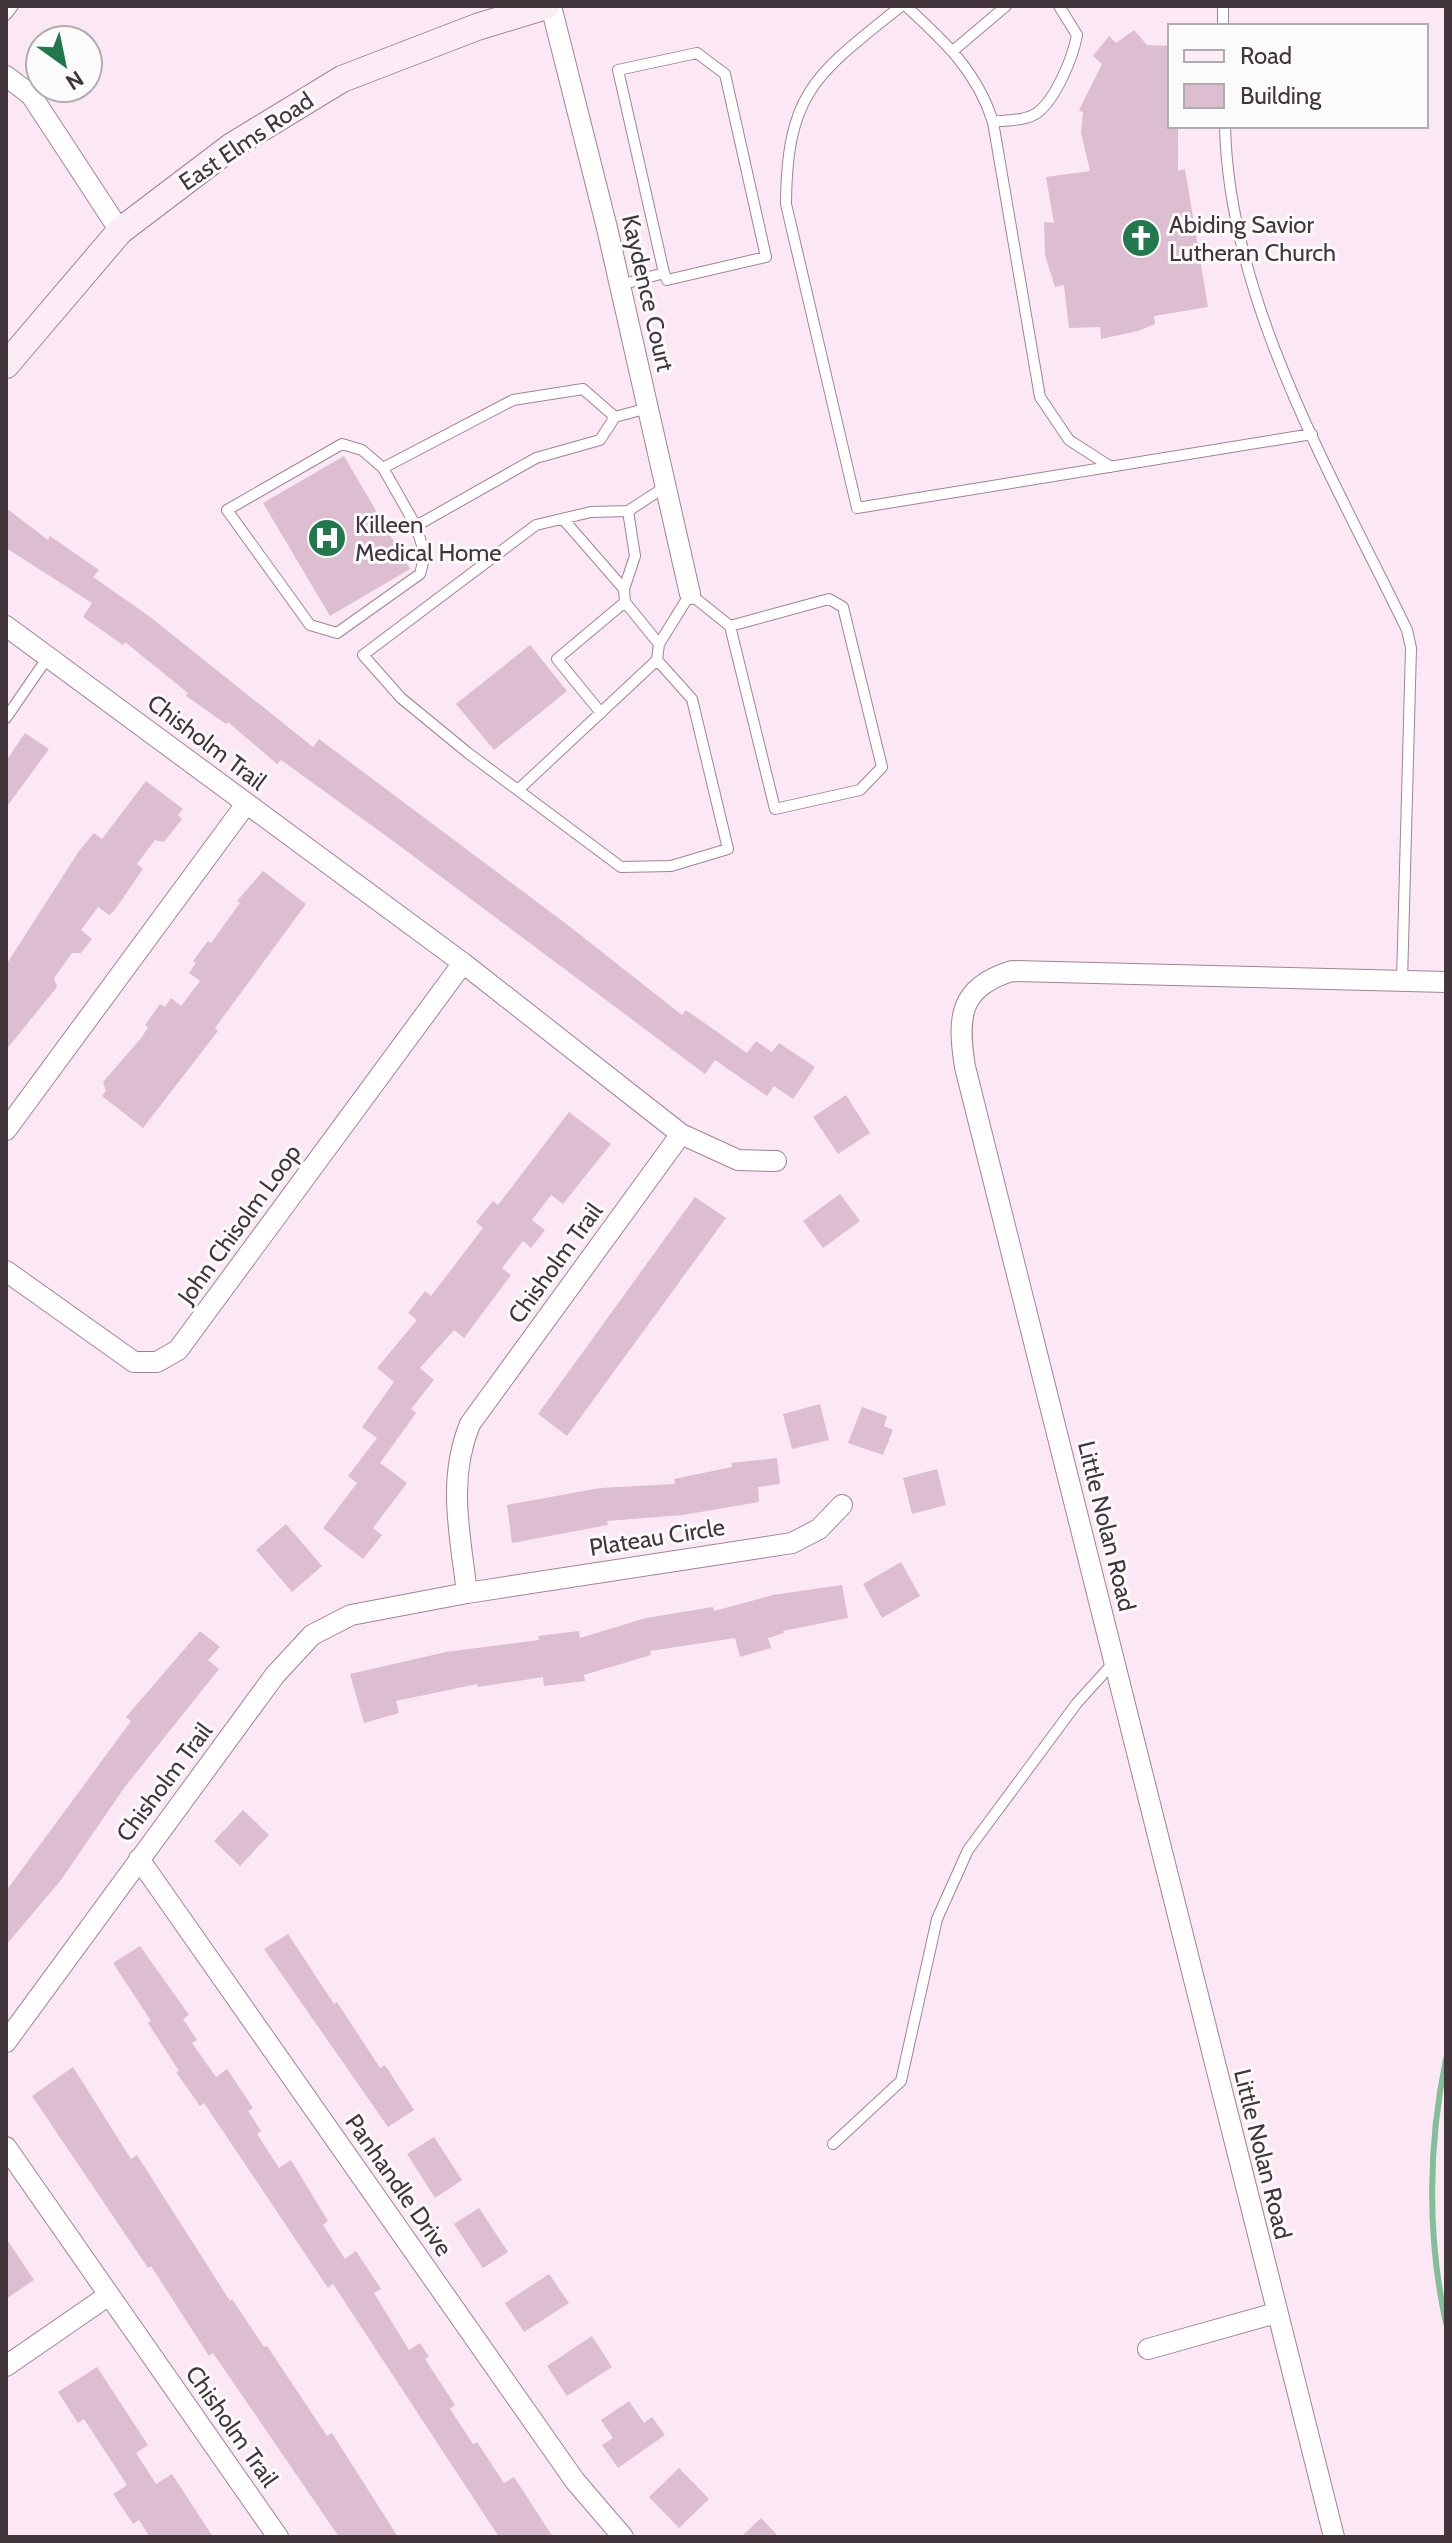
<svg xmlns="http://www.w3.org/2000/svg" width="1452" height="2543" viewBox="0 0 1452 2543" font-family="Cabin,sans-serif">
<rect width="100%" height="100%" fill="#fce8f4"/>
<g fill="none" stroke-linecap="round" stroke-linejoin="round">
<path stroke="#83be99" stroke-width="6" d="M1446,2059c-18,86 -19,178 0,264"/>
</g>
<path fill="#ddbdd0" d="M1134,30l13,15 23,1v80h8v45l7,-2 23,138 -54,9 1,8 -17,7 -37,8 -1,-12 -31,1 -5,-43 -9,2 -10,-32 -1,-33 10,1 -8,-46 44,-6 -9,-38 2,-21 -4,-2 23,-46 -9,-8 16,-20 7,7z
M344,456l66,113 -80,47 -67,-113z
M6,508l42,32 2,-4 49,34 -6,7 56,39 164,131 6,-8 250,187 113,89 4,-5 61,43 9,-12 16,11 7,-9 36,24 -22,32 -19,-13 -7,10 -52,-36 -10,14 -316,-236 -108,-78 -4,4 -49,-42 -2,2 -40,-28 2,-3 -63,-51 -2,3 -40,-28 9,-14 -86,-55z
M530,645l37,46 -73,59 -38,-46z
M25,733l24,16 -43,59v-47z
M146,781l37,28 -5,6 4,4 -18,23 -9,-2 -18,24 6,5 -29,42 -5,4 -11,-8 -17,23 11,9 -11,14h-9l-18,25 3,9 -51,63v-85l73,-114 15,-18 8,6z
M263,871l43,33 -91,124 3,3 -75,97 -41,-32 4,-5 -3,-9 39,-45 6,-10 -3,-2 15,-21 5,3 6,-9 10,8 19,-25 -11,-8 7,-10 -3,-2 15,-20 3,2 29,-40 -3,-2z
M846,1095l24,38 -32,21 -25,-37z
M569,1112l42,32 -48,60 -12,-9 -19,25 13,10 -14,18 -8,-7 -21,27 9,7 -47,63 -10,-8 -34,38 14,12 -23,29 5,4 -36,50 27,20 -34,45 9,7 -19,24 -40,-31 34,-45 -9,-7 29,-38 -15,-11 32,-45 -17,-14 40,-48 -9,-7 17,-22 6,5 52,-68 -7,-6 17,-21 5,4z
M840,1194l20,27 -37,27 -20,-27z
M695,1197l31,21 -159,218 -29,-22z
M820,1404l9,36 -37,9 -9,-35z
M862,1407l25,9 -3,10 9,4 -10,25 -35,-12z
M777,1458l3,26 -22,3 1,15 -76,13 -76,6 1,4 -96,18 -5,-38 93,-17 75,-4 -1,-5 58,-12 -1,-4z
M937,1469l9,36 -34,9 -9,-36z
M286,1524l36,42 -30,26 -36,-42z
M901,1562l19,34 -38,22 -19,-34z
M842,1585l6,33 -65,13 1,2 -16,5 3,10 -31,9 -5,-19 -85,13 1,4 -67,20 1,6 -41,5 -1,-9 -65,10 -1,-3 -81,17 3,12 -35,10 -14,-49 96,-22 93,-12 -1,-4 41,-5 1,7 66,-20 67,-11 1,4 59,-16z
M200,1631l20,16 -12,13 11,9 -95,119 -63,92 -55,65v-54l125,-170 -5,-4z
M243,1810l26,25 -29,31 -26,-25z
M288,1934l46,70 3,-2 43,66 5,-3 29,45 -26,17 -124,-178z
M140,1946l49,69 -6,4 14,21 -5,3 24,34 11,-8 26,39 -5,3 13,20 -4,3 22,34 12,-8 37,61 -5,4 22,34 11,-8 25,38 -7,4 35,57 11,-7 9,14 -4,2 30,46 -5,4 23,35 4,-2 27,41 10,-6 39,60h-54l-166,-253 -5,4 -124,-185 -4,3 -24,-34 3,-1 -31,-48 3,-2 -38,-58z
M73,2067l58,92 6,-4 93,146 2,-2 32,48 3,-1 60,90 5,-3 66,104h-59l-126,-184 -4,3 -58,-90 -3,2 -116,-172z
M434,2137l28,43 -27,18 -28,-44z
M479,2208l29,44 -25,16 -29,-44z
M6,2238l28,42 -28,19z
M549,2274l20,29 -45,29 -19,-29z
M592,2336l20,31 -45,29 -20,-30z
M97,2367l51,78 -12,8 20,31 16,-10 41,63h-63l-11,-17 -6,4 -20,-30 14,-9 -43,-66 -6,4 -20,-31z
M629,2401l15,22 8,-6 13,18 -47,33 -16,-23 11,-7 -12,-18z
M679,2468l30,31 -30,29 -30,-31z
M761,2518l18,19h-38z"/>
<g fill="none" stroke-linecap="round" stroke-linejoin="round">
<defs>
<path id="service" d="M901,6c-84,68 -114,84 -115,198l71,304 455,-74
M906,6c38,35 71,65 87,116l47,275 29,43 42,27
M1223,6v20
M6,15l7,-9
M954,50l52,-44
M993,122c14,-2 32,-1 44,-9 19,-14 36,-56 40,-78l-18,-29
M1225,126c4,176 107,349 182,504l4,18 -9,333
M620,285l44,-12 3,7 99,-23 -41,-183 -28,-21 -79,17 46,203
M615,417l-32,-28 -70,11 -130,68 -21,-18 -20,-6 -115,66 83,115 27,8 83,-59 5,-19 -9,-29 120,-68 64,-18 15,-23 33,-9
M383,468l33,58
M628,511l37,-24
M563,519l61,70
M659,644l-2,16 35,39 36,150 -57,17 -50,1 -153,-114 -67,-55 -38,-43 173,-130 55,-13 37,-1 7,45 -11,33 1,13 34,42 31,-50 40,32 99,-27 14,8 39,160 -22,23 -85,19 -45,-183
M601,713l-44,-54 68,-57
M6,718l42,-61
M518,790l139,-130
M833,2144l68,-63 36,-162 31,-69 109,-147 37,-41"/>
<path id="minor" d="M551,6l56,222 83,366
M6,76l25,19 89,136
M6,626l457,337 218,171 57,26 38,1
M6,1130l240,-326
M6,1271l128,91h23l21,-12 285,-387
M467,1593c-7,-59 -20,-113 3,-169l211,-290
M139,1859l436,622 48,56
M6,2042l269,-367 37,-40 39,-20 116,-22 325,-50 27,-14 23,-24
M6,2147l272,390
M1148,2349l128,-36
M6,2366l103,-71
M1334,2537l-369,-1470c-8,-50 -6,-80 47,-96l434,11"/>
<path id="secondary" d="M6,365l114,-134 112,-85 110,-67 135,-52 69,-21"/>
</defs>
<use href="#service" stroke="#a18396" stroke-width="12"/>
<use href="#minor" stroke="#a18396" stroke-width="22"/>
<use href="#secondary" stroke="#a18396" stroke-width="28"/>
<use href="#service" stroke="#fff" stroke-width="10"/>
<use href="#minor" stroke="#fff" stroke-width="20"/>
<use href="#secondary" stroke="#fcecf6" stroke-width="26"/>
</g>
<defs>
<symbol id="church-disc" viewBox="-11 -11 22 22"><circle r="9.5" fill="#21784c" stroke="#fbfbfb"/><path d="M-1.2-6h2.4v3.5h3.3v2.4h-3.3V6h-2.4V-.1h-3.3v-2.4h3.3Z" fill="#fff"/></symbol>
<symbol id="hospital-disc" viewBox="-11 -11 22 22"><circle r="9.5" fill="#21784c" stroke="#fbfbfb"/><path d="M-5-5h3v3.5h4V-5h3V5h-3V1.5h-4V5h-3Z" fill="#fff"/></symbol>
</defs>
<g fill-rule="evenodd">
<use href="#church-disc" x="1119" y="216" width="44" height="44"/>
<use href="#hospital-disc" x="305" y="516" width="44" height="44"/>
</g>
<g text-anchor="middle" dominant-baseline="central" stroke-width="6" stroke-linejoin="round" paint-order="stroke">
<g font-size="24" fill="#42353c" stroke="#fbfbfb">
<text transform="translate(246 141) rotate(-34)">East Elms Road</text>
<text transform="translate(648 293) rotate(77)">Kaydence Court</text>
<text transform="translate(207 742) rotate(37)">Chisholm Trail</text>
<text transform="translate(239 1224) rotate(-54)">John Chisolm Loop</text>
<text transform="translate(555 1263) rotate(-54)">Chisholm Trail</text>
<text transform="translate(1107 1526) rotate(76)">Little Nolan Road</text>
<text transform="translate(657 1537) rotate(-9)">Plateau Circle</text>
<text transform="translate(164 1782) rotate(-53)">Chisholm Trail</text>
<text transform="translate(1263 2154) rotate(76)">Little Nolan Road</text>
<text transform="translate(399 2185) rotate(55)">Panhandle Drive</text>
<text transform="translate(232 2426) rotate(55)">Chisholm Trail</text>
</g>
<g font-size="24" fill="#42353c" stroke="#fbfbfb" text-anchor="start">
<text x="1169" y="224">Abiding Savior<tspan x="1169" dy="28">Lutheran Church</tspan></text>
<text x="355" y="524">Killeen<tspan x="355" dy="28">Medical Home</tspan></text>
</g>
</g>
<rect width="1452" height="2543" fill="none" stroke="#42353c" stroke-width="16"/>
<rect x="1168" y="24" width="260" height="104" fill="#fbfbfb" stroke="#b1acaf" stroke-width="2"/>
<rect x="1184" y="50" width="40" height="12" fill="#fcecf6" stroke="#b1acaf" stroke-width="2"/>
<text x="1240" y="64" font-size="24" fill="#42353c">Road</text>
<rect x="1184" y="84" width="40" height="24" fill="#ddbdd0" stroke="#b1acaf" stroke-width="2"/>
<text x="1240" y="104" font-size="24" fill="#42353c">Building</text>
<g transform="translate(64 64) rotate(147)"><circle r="38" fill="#fbfbfb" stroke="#b1acaf" stroke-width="2"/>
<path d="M0-6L14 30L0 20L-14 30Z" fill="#21784c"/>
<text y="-12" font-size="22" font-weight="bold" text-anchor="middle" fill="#42353c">N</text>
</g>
</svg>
